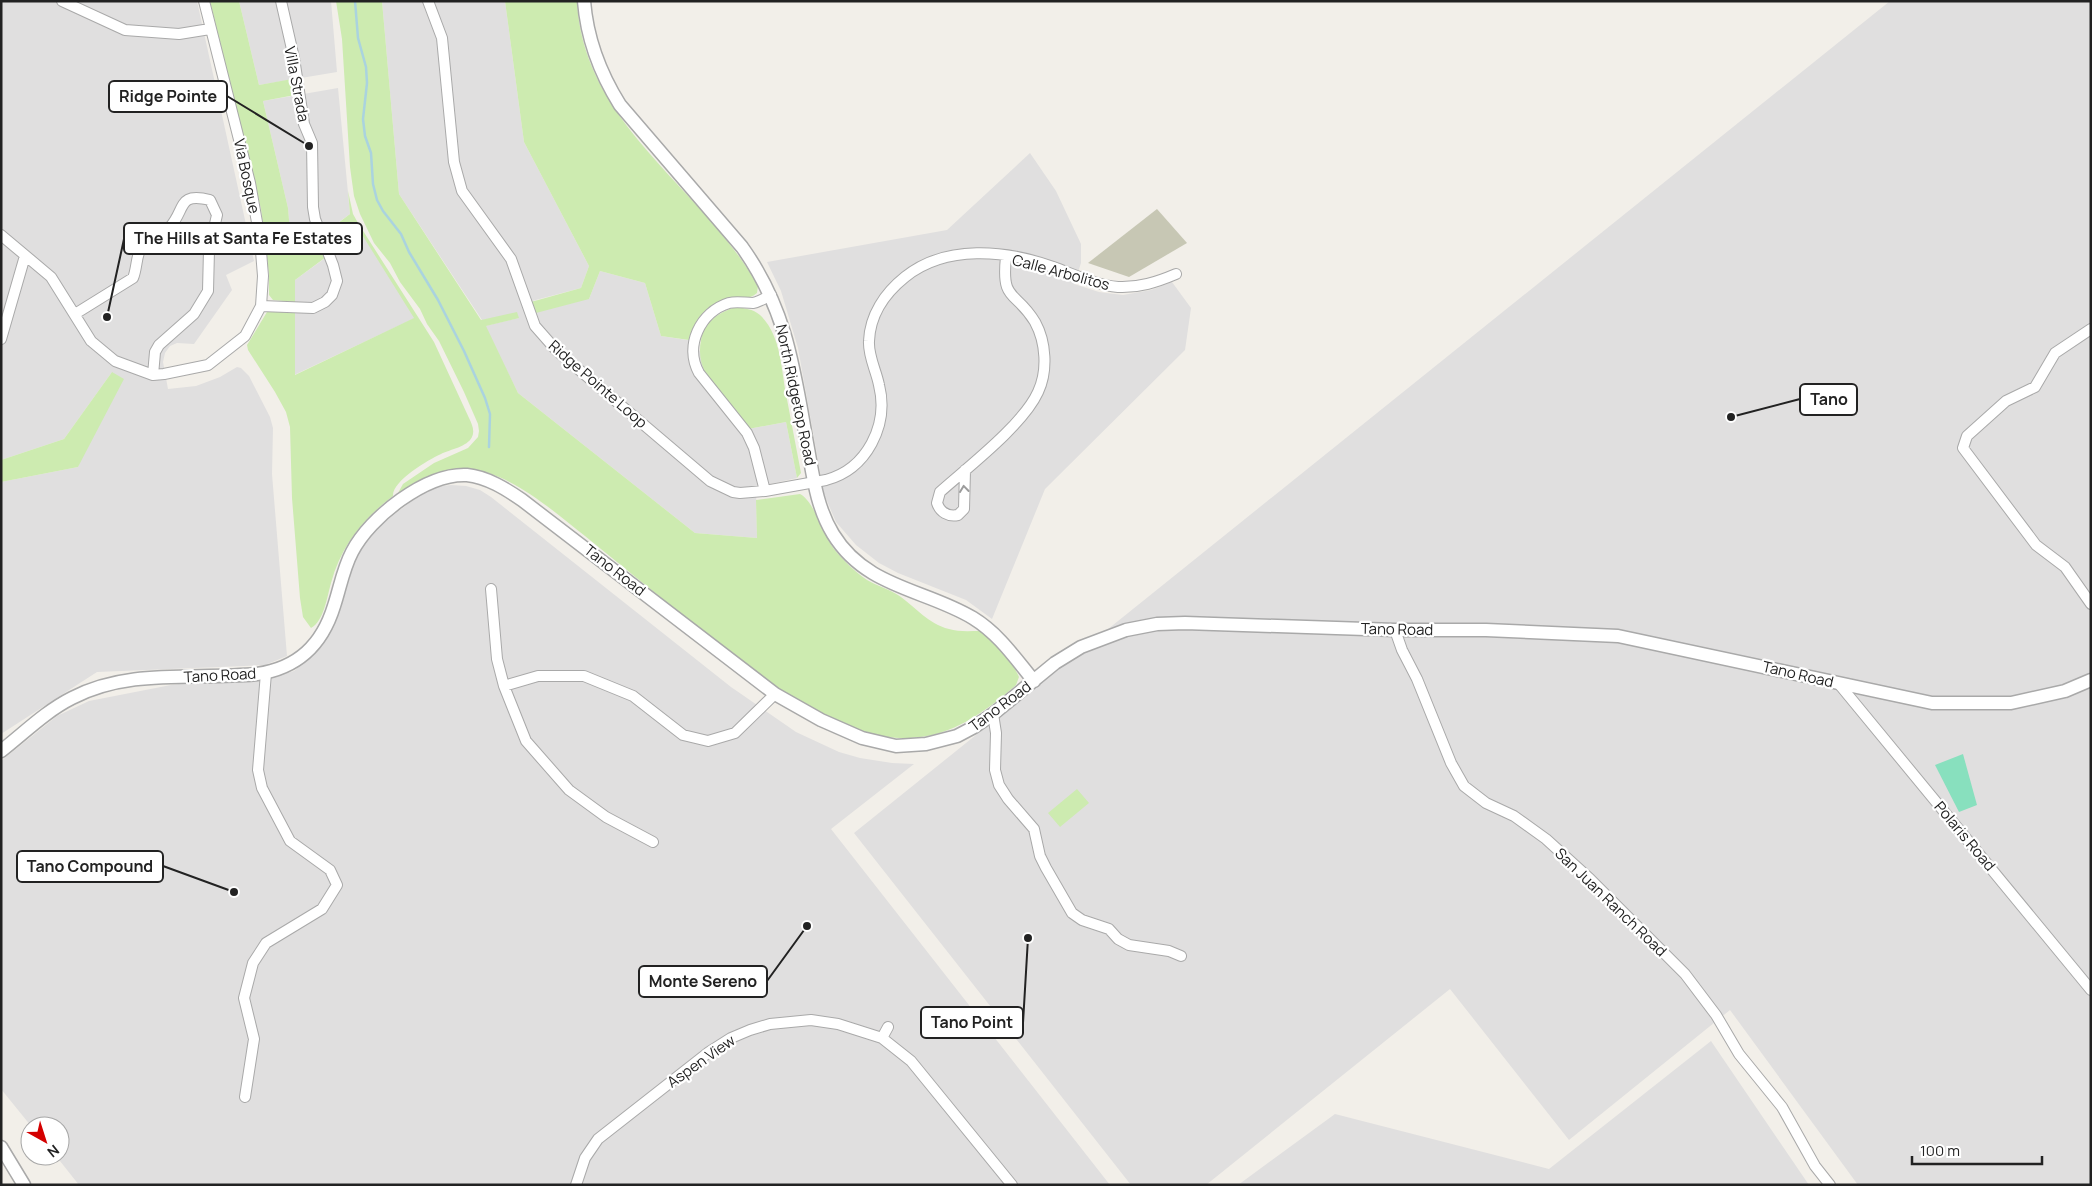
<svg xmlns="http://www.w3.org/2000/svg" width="2092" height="1186" viewBox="0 0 2092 1186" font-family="Manrope,sans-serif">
<rect width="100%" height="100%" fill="#f2efe9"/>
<path fill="#e0dfdf" d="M1,1h196l57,260 -28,14 6,15 -38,54 -17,-1 -7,3 -5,7 -2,9 5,27 28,-3 24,-9 17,-10 4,1 8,8 21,41 3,11 -1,46 15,182 -22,9 -168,7 -96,62v-252l77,-15 34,-95 -48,67 -63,21z
M239,1h92l6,71 -78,13z
M382,1h123l19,141 65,124 -8,22 -49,13 57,-2 11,-28 45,12 16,53 39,6 -1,8 49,79 38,-7 11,56 -41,9 1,51 -62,-5 -177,-140 -33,-67 34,-8 -37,2 -83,-126z
M1890,1h201v1184h-233l-128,-175 -161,130 -119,-151 -244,196h-75l-277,-352z
M338,88l12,126 -58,42 -4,-48 -25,-107z
M1030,153l26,38 25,53v19l-7,21 25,8 24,3 28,-5 21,-8 19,26 -6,42 -140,139 -53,130 -26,-19 -68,-27 -19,-10 -23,-18 -20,-23 -12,-28 -26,-146 -17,-57 -14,-29 180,-32z
M361,232l54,86 -121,57 1,-95z
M451,485l15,1 14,4 11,7 240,190 65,45 43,20 21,6 32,5 22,1 -83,65 279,356h-1031l-23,-29h4v-30h-29l-30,-37v-328l56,-45 32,-15 82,-16 23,-3 79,-5 21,-6 22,-19 7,-12 27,-77 20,-30 51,-39 15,-7z
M1711,1041l98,144h-571l97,-71 214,55z"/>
<path fill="#c7c7b4" d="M1157,209l30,34 -58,34 -41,-14z"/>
<path fill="#cdebb0" d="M210,1h29l20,84 33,-6 3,16 -32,6 25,107 4,47 27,-18 7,20 -31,23v22l-22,-2 -4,-5v-21l-8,-65z
M336,1h46l17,193 82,126 36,-8 2,6 -33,8 32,67 177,140 62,5 -1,-38 44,-6c14,7 23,40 34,55 9,11 21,23 33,31 10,6 22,9 31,15 18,12 30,29 51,34 9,3 21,2 31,2 16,8 32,30 39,46l-3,8c-31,27 -63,51 -106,53 -75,4 -160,-70 -216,-114 -37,-29 -73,-59 -109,-88 -32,-25 -75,-64 -117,-67 -25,-2 -49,12 -70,24l5,-9 31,-21 34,-15 10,-11 1,-6 -1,-7 -14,-32 -25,-51 -12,-17 -7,-15 -20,-27 -10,-19 -16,-20 -14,-29 -6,-18 -4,-29 -8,-128z
M505,1h72c6,124 125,185 181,285l-1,7c-9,8 -18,4 -30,7 -20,3 -34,21 -38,40l-28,-4 -16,-53 -45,-12 -11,28 -53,14 -5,-11 50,-14 8,-22 -65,-124z
M348,191l5,23 5,9 76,119 35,76c3,6 6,13 3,19 -5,10 -21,12 -31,17 -13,6 -49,27 -48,42 -30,23 -52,50 -62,87 -4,14 -7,38 -20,45l-8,-11 -3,-19 -8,-100 -2,-71 -4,-15 -11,-20 -27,-42 -1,-5 20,-33 5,-2 23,1v64l119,-57 -53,-85 -28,19 -8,-19 25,-19z
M735,307c9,1 18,2 25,8 21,20 21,53 26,79 5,26 10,53 15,79l-4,5 -11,-56 -38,7c-15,-34 -55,-46 -47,-89 3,-19 18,-27 34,-33z
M112,372l12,7 -46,88 -77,15v-22l63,-21z
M1077,789l12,14 -29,24 -12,-14z"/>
<path fill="#88e0be" d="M1963,754l14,51 -18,7 -24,-47z"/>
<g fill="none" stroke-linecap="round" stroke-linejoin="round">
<path stroke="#aad3df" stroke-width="2.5" d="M355,1l3,37 8,29 1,16 -4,36 2,17 6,17 2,31 4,16 6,11 18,23 8,18 29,48 26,51 21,47 5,16 -1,33"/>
<defs>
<path id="minor" d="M62,1l63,29 54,4 31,-5
M428,1l14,37 12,124 8,29 49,68 24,67 22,25 153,130 23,11 7,1 25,-2 61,-11c41,-11 63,-55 53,-95 -3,-15 -11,-29 -10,-44 1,-26 16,-48 36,-64 41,-33 101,-27 148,-10 20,7 43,18 65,20 21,1 39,-5 58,-13
M1,235l50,42 40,64 24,20 38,14 11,-1 44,-9 37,-29 16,-30 2,-30 -3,-37 -10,-56 -46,-182
M261,306l52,2 12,-6 7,-7 5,-14 -4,-16 -18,-46 -2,-12 -1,-64 -8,-19 -10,-66 -13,-57
M75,314l58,-36c4,-9 3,-22 8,-30 6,-10 21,-13 29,-21 16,-18 7,-35 40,-27l7,15 -8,35 -1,41 -14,23 -35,31 -4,7 -2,23
M2091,329l-36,24 -20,34 -29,14 -39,35 -4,12 73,97 29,22 26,37
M1,339l24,-83
M965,470l-1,39 -6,6c-10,2 -18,-3 -21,-12l3,-11c28,-25 83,-67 98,-100 10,-21 8,-50 -3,-70 -19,-32 -34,-19 -29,-65
M765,491l-11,-43 -7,-15 -48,-60c-15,-27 1,-61 30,-70 8,-2 16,0 24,0 6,-1 12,-5 18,-8
M491,589l6,70 7,27 22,55 43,49 37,27 47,25
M1395,630l7,20 15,29 34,84 13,23 22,17 28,13 32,23 44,40 95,95 31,41 23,39 43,53 33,59 15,19
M1839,684l252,306
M504,686l34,-10h46l49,20 50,39 25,6 27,-8 40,-39
M993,714l3,19 -1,37 4,15 9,14 26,30 6,27 6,12 26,45 10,7 27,9 9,10 11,6 40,6 12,5
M882,1038l6,-11
M245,1097l9,-58 -10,-41 9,-35 13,-20 56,-34 15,-24 -7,-15 -40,-29 -28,-53 -4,-18 8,-97
M576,1185l9,-27 13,-19 111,-87 22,-14 19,-8 20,-6 41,-4 27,4 44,14 29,23 101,124"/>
<path id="tertiary" d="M584,1c3,38 16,72 36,104l122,142c45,63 52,123 65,196 6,32 9,63 26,91 33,54 92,55 140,84 26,16 42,40 61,63
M1,751c23,-18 45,-40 71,-53 57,-30 123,-18 185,-24 41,-6 65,-29 77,-68 6,-18 9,-37 18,-54 18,-35 74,-79 115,-77 20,2 39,14 55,25l253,194 46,26 41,18 34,8 30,-2 31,-8 17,-9 19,-13 62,-51 26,-16 45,-17 31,-6 28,-1 210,7h91l132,6 314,67h79l54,-12 26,-11
M1,1147l23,38"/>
</defs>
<use href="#minor" stroke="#a9a9a9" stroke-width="12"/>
<use href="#tertiary" stroke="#a9a9a9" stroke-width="15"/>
<use href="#minor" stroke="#fff" stroke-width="10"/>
<use href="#tertiary" stroke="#fff" stroke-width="12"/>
</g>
<defs><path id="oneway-chevron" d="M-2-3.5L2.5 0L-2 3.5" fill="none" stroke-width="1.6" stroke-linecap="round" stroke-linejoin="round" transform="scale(1.25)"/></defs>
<use stroke="#9c9c9c" href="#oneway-chevron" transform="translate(964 489) rotate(-97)"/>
<g text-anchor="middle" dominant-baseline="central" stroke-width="4.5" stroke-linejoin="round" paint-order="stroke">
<g font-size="15" fill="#222" stroke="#fff">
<text transform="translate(297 84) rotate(79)">Villa Strada</text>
<text transform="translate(247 176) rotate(78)">Via Bosque</text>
<text transform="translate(1061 272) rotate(15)">Calle Arbolitos</text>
<text transform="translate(598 384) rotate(41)">Ridge Pointe Loop</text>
<text transform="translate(796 395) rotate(78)">North Ridgetop Road</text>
<text transform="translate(615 570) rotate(38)">Tano Road</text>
<text transform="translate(1397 629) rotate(1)">Tano Road</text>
<text transform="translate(1798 674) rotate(13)">Tano Road</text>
<text transform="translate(220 675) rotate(-3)">Tano Road</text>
<text transform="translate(1000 706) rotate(-37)">Tano Road</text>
<text transform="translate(1965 836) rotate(50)">Polaris Road</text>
<text transform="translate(1611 902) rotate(44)">San Juan Ranch Road</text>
<text transform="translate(701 1061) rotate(-35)">Aspen View</text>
</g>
</g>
<path fill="none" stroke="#222" stroke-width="2" d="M309 146L227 96M107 317L124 239M1731 417L1800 399M234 892L163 866M807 926L767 981M1028 938L1023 1023"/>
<g fill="#222" stroke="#fff" stroke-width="2">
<circle cx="309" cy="146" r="5"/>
<circle cx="107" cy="317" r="5"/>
<circle cx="1731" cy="417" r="5"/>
<circle cx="234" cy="892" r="5"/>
<circle cx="807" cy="926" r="5"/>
<circle cx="1028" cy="938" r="5"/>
</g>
<g fill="#fff" stroke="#222" stroke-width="2">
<rect x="109" y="81" width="118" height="31" rx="5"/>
<rect x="124" y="223" width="238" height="31" rx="5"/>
<rect x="1800" y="384" width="57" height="31" rx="5"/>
<rect x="17" y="851" width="146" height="31" rx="5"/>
<rect x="639" y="966" width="128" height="31" rx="5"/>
<rect x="921" y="1007" width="102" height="31" rx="5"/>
</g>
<g font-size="16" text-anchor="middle" font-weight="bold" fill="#222">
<text x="168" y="102">Ridge Pointe</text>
<text x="243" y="244">The Hills at Santa Fe Estates</text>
<text x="1829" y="405">Tano</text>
<text x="90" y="872">Tano Compound</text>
<text x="703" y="987">Monte Sereno</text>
<text x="972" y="1028">Tano Point</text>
</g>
<rect width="2092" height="1186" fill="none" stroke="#222222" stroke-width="5"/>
<g transform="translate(45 1141) rotate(141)"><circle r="24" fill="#ffffff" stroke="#a7a7a7"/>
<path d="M0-4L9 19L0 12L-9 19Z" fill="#d40000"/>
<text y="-8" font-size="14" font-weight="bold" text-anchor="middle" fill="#222222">N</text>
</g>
<path d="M1912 1156v8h130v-8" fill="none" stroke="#222222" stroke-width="2.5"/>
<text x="1920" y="1156" font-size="15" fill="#222222" stroke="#ffffff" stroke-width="4" paint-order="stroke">100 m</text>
</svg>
